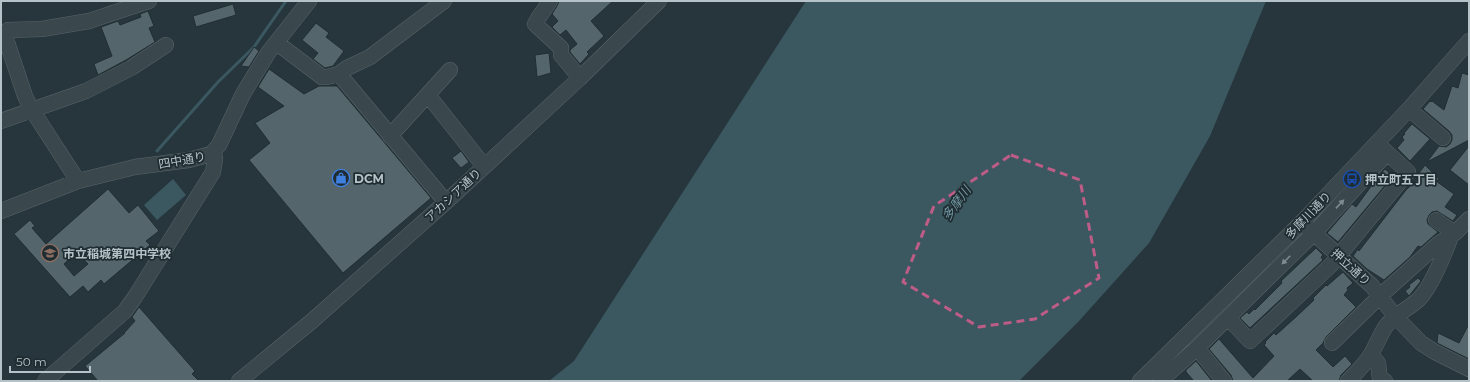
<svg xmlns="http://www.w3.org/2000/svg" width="1470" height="382" viewBox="0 0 1470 382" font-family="Montserrat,'Noto Sans JP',sans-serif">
<rect width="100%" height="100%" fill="#26363c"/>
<path fill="#3b5861" d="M806,1h460l-56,135 -61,107 -70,78 -60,60h-470l25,-20z
M173,179l13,16 -29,25 -13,-15z"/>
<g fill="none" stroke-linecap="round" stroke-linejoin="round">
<path stroke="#3b5861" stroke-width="3" d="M157,151l61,-69 36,-35 32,-46"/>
</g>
<path fill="#54666c" stroke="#212e33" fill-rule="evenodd" d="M559,1h54l-22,20 13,15 -17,16 2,2 -9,10 -10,-12v-2l7,-6 -11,-14 -6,5 -8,-8 6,-6 -6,-7 5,-8z
M233,4l3,11 -40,12 -3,-11z
M148,11l6,15 -5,2 6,14 -29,18 -28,15 -4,-11 18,-8 -11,-29 17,-6 2,4 21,-8 -1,-3z
M316,23l13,10 -3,4 18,14 -11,15 -8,2 -12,-9 5,-6 -16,-13z
M254,47l5,4 -10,16 -8,-1z
M549,53l2,20 -14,4 -2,-22z
M269,69l35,25 15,-8h18l94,112 -88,75 -94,-113 21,-17 -15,-20 29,-17 -26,-19z
M1462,73l7,2v65l-42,22 12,-16 7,1 4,-3 2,-4v-5l-3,-4 -26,-22 7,-8 1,1 1,-1 12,9 8,-24 6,2z
M1412,124l18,15 -20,22 -13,-13 7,-8 -2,-3 3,-3 -1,-1z
M1469,146v39l-19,-15z
M461,151l8,11 -8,6 -9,-10z
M1425,165l14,14 -3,2 18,13 -9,13 12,8 -4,6 -16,-10 -5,1 -3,3 -2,5 1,4 10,8 -17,15 -3,-1 -8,11 -26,23 -17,-11 -14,-13 5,-7 1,2 47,-61 16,-15 -3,-2z
M1385,169l8,7 -55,66 -11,-9 25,-29 4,3 16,-22v-1z
M108,189l21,24 9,-8 21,26 -13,10 4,4 -46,39 -3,-4 -13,12 -5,-6 -13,11 -56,-63 16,-14 5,6 -3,2 14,16zM77,252l11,12 -14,12 -10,-12z
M1316,248l7,7 -2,2 2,3 -73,68 -10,-10 7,-6 2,2 5,-5 1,1 27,-27 -1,-2z
M1343,272l10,11 -6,5 1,2 -4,5 12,12 -30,30 -3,6 -7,7 17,17 12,-11 7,8 -11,11 -2,6h-26l-13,-12 -13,12h-54l-2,-6 -22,-26 10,-10 34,39 21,-22 -10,-11 2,-2 -1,-1 9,-9 2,2 21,-19 17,-16 -1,-2 13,-13 1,1z
M1418,278l3,3 -12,15 -4,-5 5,-4 -1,-2z
M139,307l56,64 -3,3 7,7h-101l-13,-15 40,-33h-1l11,-12 -3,-4z
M1469,324v35l-32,-16 1,-10 21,10z
M1196,361l16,20h-18l-8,-9v-2z"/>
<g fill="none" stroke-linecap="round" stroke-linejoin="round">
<defs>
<path id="minor" d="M550,1l-11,16 -4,7 26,24v7l19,23
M277,43l45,34h5l12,-3 8,-6 23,-11 74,-56
M339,74l107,128
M428,95l56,71
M1409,109l34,29
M1,121l85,-30 45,-23 35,-23
M390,136l60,-66
M78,181l-46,-71 -7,-14 -20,-60 3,-6 34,-1 47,-8 60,-20
M1,211l77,-30 57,-14 54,-7 22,-6 8,-9 24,-51 25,-41 41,-52
M1436,220l19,13
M1307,227l65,59 23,30 26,27 14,9 34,17
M1228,318l22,23 81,-76 77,-93 -28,-26
M1332,343l48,-47 58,-52 17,-11 14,-14
M1197,348l27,33
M1371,355l7,8 2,16 5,2
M45,381l80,-70 10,-14 78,-125 2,-13 -1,-8
M239,381l73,-60 134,-119 134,-124 79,-77
M1140,381l162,-159 107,-113 60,-68
M1160,381l37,-33 117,-115 73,-80
M1348,381c8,-8 16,-16 22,-25 6,-10 10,-21 16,-30 9,-11 20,-16 31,-25 13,-11 28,-48 34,-65"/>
</defs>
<use href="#minor" stroke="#58656a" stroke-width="16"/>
<use href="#minor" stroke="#3a474c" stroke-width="15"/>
</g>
<defs><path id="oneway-solid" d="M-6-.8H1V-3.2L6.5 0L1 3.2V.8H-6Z"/></defs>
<g fill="#7e8b90">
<use href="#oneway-solid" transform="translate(1340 204) rotate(-47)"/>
<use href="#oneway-solid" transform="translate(1286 260) rotate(135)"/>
</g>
<path fill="none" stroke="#bd5c86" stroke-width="3" stroke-dasharray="8 5" stroke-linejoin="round" d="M1011,155l69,25 19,98 -64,41 -56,8 -76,-45 31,-76z"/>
<defs>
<symbol id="shop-ring" viewBox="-11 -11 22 22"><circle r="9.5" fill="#1f2c31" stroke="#3f7fe0" stroke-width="1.5"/><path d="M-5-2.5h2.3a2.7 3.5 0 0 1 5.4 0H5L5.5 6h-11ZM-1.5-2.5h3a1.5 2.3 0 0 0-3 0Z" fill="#3f7fe0"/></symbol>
<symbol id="bus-ring" viewBox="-11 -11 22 22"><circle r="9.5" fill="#1f2c31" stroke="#1a4fb4" stroke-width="1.5"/><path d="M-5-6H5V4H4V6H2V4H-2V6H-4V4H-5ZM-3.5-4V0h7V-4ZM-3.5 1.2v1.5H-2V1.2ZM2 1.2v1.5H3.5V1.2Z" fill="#1a4fb4"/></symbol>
<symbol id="school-ring" viewBox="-11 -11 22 22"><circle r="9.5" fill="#1f2c31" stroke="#8d6e63" stroke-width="1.5"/><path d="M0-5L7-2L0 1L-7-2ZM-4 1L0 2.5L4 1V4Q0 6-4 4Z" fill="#8d6e63"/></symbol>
</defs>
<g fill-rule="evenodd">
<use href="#shop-ring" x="331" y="168" width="20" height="20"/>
<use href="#bus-ring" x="1342" y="169" width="20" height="20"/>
<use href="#school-ring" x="40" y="243" width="20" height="20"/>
</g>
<g text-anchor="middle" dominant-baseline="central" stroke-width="3.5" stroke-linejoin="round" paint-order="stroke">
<g font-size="12" fill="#b5c2c7" stroke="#1f2c31">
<text transform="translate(182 160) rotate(-10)">四中通り</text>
<text transform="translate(453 195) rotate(-43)">アカシア通り</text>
<text transform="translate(1308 215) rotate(-46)">多摩川通り</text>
<text transform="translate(1351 267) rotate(42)">押立通り</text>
</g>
<g font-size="12" font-weight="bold" fill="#b5c2c7" stroke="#1f2c31" text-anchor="start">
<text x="354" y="178">DCM</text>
<text x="1365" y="179">押立町五丁目</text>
<text x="63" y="253">市立稲城第四中学校</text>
</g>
<g font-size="13" font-style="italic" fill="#7197a3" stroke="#1f2c31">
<text transform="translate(956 203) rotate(-54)">多摩川</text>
</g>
</g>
<rect width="1470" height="382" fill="none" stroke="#b5c2c7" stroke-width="4"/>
<path d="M10 366v6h80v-6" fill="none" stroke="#b5c2c7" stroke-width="2"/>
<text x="16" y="366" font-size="12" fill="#b5c2c7" stroke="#1f2c31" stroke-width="3" paint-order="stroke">50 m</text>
</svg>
